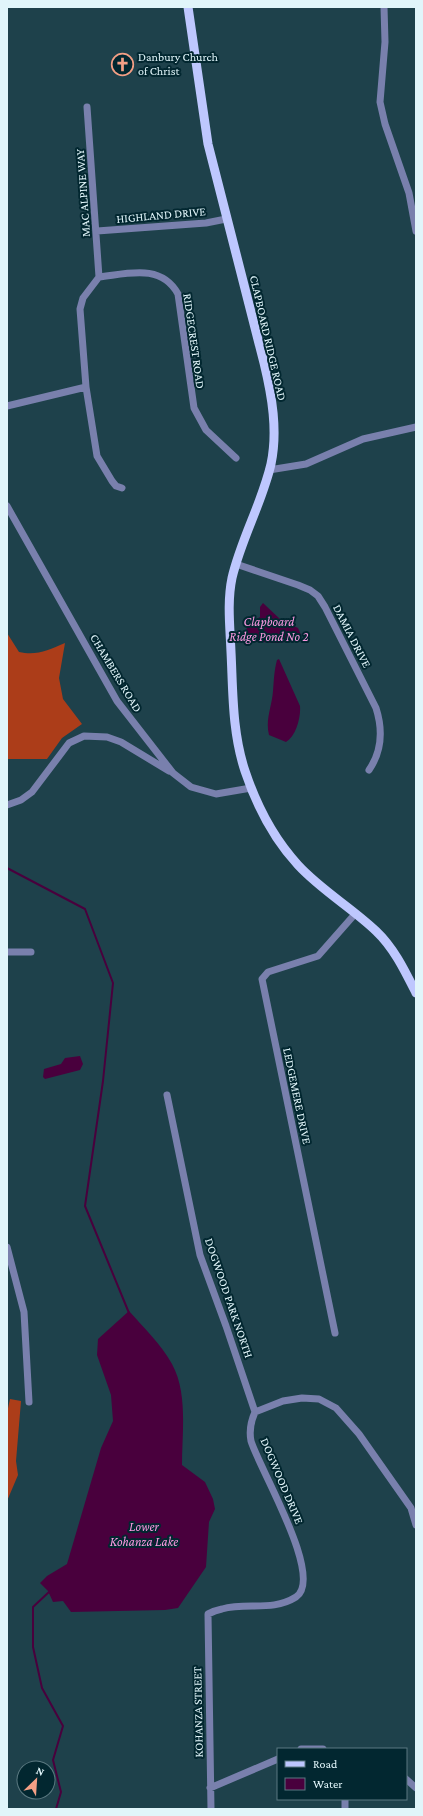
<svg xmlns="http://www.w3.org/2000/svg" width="423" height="1816" viewBox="0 0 423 1816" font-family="'Crimson Pro',serif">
<rect width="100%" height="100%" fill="#1e414b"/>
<path fill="#ac3d19" d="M7,633l12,19c18,4 29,-2 46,-9l-6,35 4,21 19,25 -20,14 -15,21h-40z
M10,1399l11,2 -5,60 2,14 -11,26v-88z"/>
<path fill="#49003d" d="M263,603l18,17 17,8 3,7 -3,5 -20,3 -32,-2c0,-15 0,-17 14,-24v-10z
M279,659l21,47c1,11 -4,30 -14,36l-17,-7c-4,-15 3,-29 4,-44 1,-11 1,-20 4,-31z
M80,1056l3,8 -3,6 -35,9 -2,-2 1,-8 17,-5 4,-6z
M129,1311c15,17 32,33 43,53 16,29 10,69 10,101l23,17 8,17 2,10 -6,13 -3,45 -28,41 -13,2 -94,2 -8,-11 -10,1 -5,-11 -8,-8 7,-7 20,-12 34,-116 12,-27 -2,-26 -14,-40 1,-16z"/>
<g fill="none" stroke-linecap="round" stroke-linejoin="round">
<path stroke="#49003d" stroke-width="2" d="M7,868l78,41 28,74 -10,98 -18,125 44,107
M50,1591l-17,16v40l9,41 21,38 -10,34 8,32 -5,17"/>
<path stroke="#7980ad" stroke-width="7" d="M384,7l1,35 -5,60 5,22 24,69 7,38
M87,107l12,170
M97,231l109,-8 20,-4
M7,406l79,-19
M269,470l37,-6 57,-25 53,-12
M122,488l-6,-2 -4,-5 -15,-25 -11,-69 -6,-78 3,-11 16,-21c28,-3 62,-14 79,17l16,114 12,22 30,28
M7,506l110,195 56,72 18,14 25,7 35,-6
M236,564l62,21 12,5 8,6 7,11 51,101c7,22 6,43 -7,62
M7,805l14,-5 11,-8 37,-49 15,-7 23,1 14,5 48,29
M7,952h24
M167,1095l33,160 26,71 29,86
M7,1247l17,65 5,90
M335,1333l-73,-354 6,-7 50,-16 37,-42
M301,1749h22
M406,1779l10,9
M210,1788l68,-29
M211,1809l-3,-195c4,-2 9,-4 14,-5 25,-7 50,3 74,-12 29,-19 -37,-129 -45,-156 -2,-10 0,-20 4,-29l28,-11 19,-3 17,1 17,9 23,26 52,74 5,17
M345,1809v-10"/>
<path stroke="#bec7fe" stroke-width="9" d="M188,7l20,137 56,219c8,33 14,68 7,101 -9,39 -30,75 -39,114 -5,24 -2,49 -1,74 2,39 1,80 14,119 11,33 29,68 53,94 23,25 54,43 78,66 18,17 29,40 40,62"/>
</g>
<defs>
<symbol id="church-ring" viewBox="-11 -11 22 22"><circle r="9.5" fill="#022730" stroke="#f39f85" stroke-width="1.5"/><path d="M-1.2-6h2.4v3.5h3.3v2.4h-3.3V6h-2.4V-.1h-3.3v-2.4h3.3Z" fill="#f39f85"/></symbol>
</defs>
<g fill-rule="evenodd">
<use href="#church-ring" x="110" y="52" width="25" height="25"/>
</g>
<g text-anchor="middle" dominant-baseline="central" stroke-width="4" stroke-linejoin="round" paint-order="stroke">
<g font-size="12" fill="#e1f5fa" stroke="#022730" text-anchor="start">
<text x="138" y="57">Danbury Church<tspan x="138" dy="14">of Christ</tspan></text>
</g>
<g font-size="12" fill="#e1f5fa" stroke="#022730">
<text transform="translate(83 193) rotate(-94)">MAC ALPINE WAY</text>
<text transform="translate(161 215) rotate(-5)">HIGHLAND DRIVE</text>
<text transform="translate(268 338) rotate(77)">CLAPBOARD RIDGE ROAD</text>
<text transform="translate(194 341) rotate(82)">RIDGECREST ROAD</text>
<text transform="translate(352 636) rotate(63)">DAMIA DRIVE</text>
<text transform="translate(116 673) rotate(59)">CHAMBERS ROAD</text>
<text transform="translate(297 1096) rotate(78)">LEDGEMERE DRIVE</text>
<text transform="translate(229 1298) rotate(71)">DOGWOOD PARK NORTH</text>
<text transform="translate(282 1481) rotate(67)">DOGWOOD DRIVE</text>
<text transform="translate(198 1712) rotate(-91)">KOHANZA STREET</text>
</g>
<g font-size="13" font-style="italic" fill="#fa98e0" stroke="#022730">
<text x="269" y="621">Clapboard<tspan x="269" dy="15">Ridge Pond No 2</tspan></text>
<text x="144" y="1526">Lower<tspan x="144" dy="15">Kohanza Lake</tspan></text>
</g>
</g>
<rect width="423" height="1816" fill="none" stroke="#e1f5fa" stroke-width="16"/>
<rect x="277" y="1748" width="130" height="52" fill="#022730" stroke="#5b7981"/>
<rect x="285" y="1761" width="20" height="6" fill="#bec7fe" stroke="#5b7981"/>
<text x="313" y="1768" font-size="12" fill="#e1f5fa">Road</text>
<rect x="285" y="1778" width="20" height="12" fill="#49003d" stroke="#5b7981"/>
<text x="313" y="1788" font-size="12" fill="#e1f5fa">Water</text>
<g transform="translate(36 1780) rotate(25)"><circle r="19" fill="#022730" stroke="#5b7981"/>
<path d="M0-3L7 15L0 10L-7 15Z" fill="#f39f85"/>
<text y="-6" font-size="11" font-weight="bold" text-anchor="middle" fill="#e1f5fa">N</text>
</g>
</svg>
